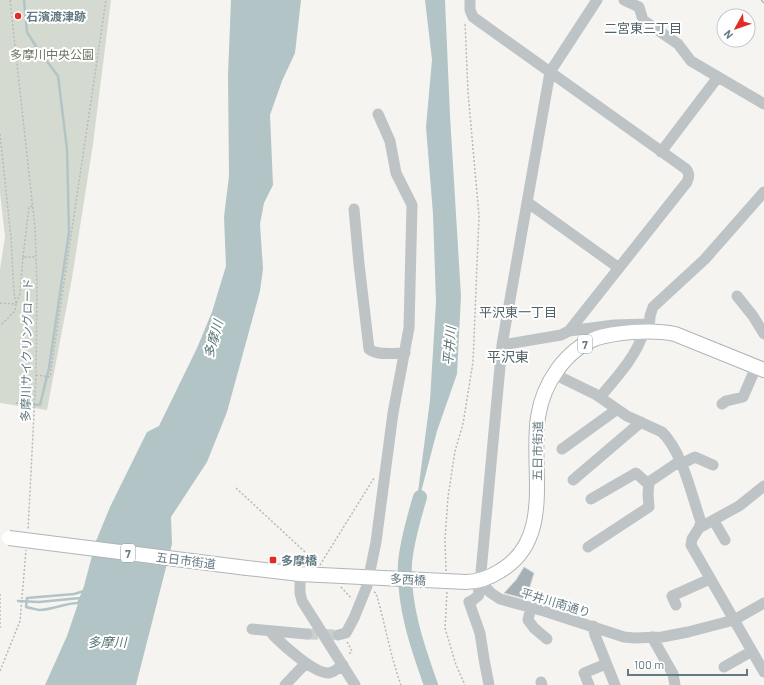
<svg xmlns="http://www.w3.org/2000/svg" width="764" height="685" viewBox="0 0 764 685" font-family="Barlow,'Noto Sans JP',sans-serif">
<rect width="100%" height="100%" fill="#f5f4f1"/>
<path fill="#d5dad0" d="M0,0h111l-18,144 -21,134 -25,132 -47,-7v-134l5,-32 -5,-44z"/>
<path fill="#b2c4c5" d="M231,0h70l-6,53 -13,28 -12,34 3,70 -9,18 -4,21 3,45 -3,22 -33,121 -20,50 -36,55 1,27 -36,141h-91l22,-49 17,-50 12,-45 14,-34 37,-75 12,-6 38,-78 15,-36 14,-46 -2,-49 5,-41 -1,-101z
M425,0h20l5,116 11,180 -4,78 -20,57 -22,84 15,-115 6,-98 -3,-88 -7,-87 6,-67z"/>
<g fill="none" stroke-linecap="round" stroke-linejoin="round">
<path stroke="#b2c4c5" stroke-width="2.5" d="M17,403l23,2 9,-37 20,-136 -2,-83 -9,-73 -19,-25 -12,-19 -3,-32
M84,591l-6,12c-13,0 -26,7 -39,7 -4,-1 -9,-2 -13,-3l1,-9 47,-4z
M18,601l21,1 41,-4"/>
<path stroke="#b2c4c5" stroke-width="14" d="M420,497c-6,21 -13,43 -15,66 -2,42 12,83 26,122"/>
</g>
<path fill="#a4b0b3" stroke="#d6d6d4" d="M524,567l10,6 -8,26 -22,-6 12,-13z"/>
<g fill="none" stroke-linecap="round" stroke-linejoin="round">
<path stroke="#cacfd0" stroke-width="11" stroke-dasharray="11 5.5" stroke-linecap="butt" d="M307,634l31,1"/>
<defs>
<path id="major" d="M247,568l53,6 166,8c13,0 23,-4 34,-11 55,-32 30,-103 38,-154 5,-33 27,-67 59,-79 12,-4 24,-5 36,-6 14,-1 28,-1 42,2l89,36"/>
</defs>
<use href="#major" stroke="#afb6b8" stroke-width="16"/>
<path stroke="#b6babc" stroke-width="1.5" stroke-dasharray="2 2" stroke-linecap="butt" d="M10,0l25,228 2,57 -1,90 -8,155
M0,134l11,104 3,54 2,12 4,-11 3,-36h13
M23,257l6,-50 3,-1
M0,303l16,1 -1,7 -15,15
M36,375l14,2 56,-377
M236,488l82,76
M320,565l54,-87
M446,571l-1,-32 3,-42 7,-46 8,-27 10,-62 6,-146 -11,-124 -3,-70
M341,587l11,12
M374,592l2,1c9,30 14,62 25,92
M447,592l-2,36 11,37 9,20
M0,594v34
M347,642l5,9 -4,4
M0,671l20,-50 6,-71"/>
<path stroke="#bec3c5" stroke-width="11" d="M470,0v10l3,7 213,152c4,5 3,8 1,13l-118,149 -8,4 -59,10
M597,0l-47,72 -48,273 -21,227 1,8 3,7 6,6 9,6 44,12 80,26 10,1 28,-1 26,-5 46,-12 30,-17
M624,0l15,7 4,13 35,24 13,17 73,43
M661,152l57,-75
M527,202l92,66
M354,209l5,55 10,85c8,7 26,4 36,4
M737,296l16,20 11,18
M569,331l45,-6 35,-1
M649,331l1,-15 3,-9 52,-48 59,-67
M554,374l41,20 32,22 35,16c21,21 29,62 39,90l-2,6
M600,397c17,-20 36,-40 44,-66
M722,404l4,-3 17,-4 13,-30
M562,449l54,-39
M573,480l68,-58
M764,486l-25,20 -40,22 -7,11 -1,6 73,127
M591,499l45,-26 11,10 2,-1
M714,521l11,19
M588,547l61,-40 -1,-13 1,-12 28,-19 8,-1 10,-5 18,8
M300,574v19l2,8 53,84
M478,582l1,13 -6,5 -4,2 11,31 4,26 5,26
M676,605l-4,-9 38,-17
M531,607l-3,13 6,8 13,11
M593,626l2,9 20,50
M252,629l55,5
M270,631l4,5c10,10 41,38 55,37 5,-1 10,-5 14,-8
M338,635l8,-2 8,-15 13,-32 9,-44 17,-129 16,-85 3,-123 -16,-32 -6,-32 -12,-27
M652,637l21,37 2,11
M724,667l28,-16
M541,682l1,3
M285,685l21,-22
M589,685l-5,-12 22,-9"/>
<use href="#major" stroke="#fff" stroke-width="14"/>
<defs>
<path id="rail" d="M763,0l1,1"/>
</defs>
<use href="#rail" stroke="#9da6a9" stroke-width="4"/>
<use href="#rail" stroke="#fff" stroke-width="2.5" stroke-dasharray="8" stroke-linecap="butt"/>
<defs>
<path id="major-bridge" d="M9,538l238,30"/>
</defs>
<use href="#major-bridge" stroke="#afb6b8" stroke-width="16" stroke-linecap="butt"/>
<use href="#major-bridge" stroke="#fff" stroke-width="14"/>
</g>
<g fill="#e32b23" stroke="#fff" stroke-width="1.5">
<circle cx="18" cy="16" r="4"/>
<rect x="269" y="556" width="8" height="8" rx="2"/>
</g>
<g text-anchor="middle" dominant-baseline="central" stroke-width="4" stroke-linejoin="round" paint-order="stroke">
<g fill="#fff" stroke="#92a2a8" stroke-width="1">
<rect x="578" y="335" width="14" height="18" rx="3"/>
<rect x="121" y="544" width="14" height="18" rx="3"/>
</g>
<g font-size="11" font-weight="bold" fill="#647a82">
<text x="585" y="344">7</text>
<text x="128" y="553">7</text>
</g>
<g font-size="12" font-weight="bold" fill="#647a82" stroke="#fff" text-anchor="start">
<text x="26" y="16">石濱渡津跡</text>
<text x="281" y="560">多摩橋</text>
</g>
<g font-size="12" fill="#6b7963" stroke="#fff">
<text x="52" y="54">多摩川中央公園</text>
</g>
<g font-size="12" fill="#647a82" stroke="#fff">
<text transform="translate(26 350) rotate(-89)">多摩川サイクリングロード</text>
<text transform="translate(537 451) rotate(-89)">五日市街道</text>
<text transform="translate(186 560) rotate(7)">五日市街道</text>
<text transform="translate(408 579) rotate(3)">多西橋</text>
<text transform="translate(556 602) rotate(17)">平井川南通り</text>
</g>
<g font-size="13" fill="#526267" stroke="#fff">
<text x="643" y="28">二宮東三丁目</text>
<text x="518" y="312">平沢東一丁目</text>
</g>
<g font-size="13" font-style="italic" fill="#5a7678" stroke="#fff">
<text transform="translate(213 339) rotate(-74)">多摩川</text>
<text transform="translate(449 346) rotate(-85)">平井川</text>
<text x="107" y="642">多摩川</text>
</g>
<g font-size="14" fill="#526267" stroke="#fff">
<text x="508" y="356">平沢東</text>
</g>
</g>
<g transform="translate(736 28) rotate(230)"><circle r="19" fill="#ffffff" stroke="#c1cacd"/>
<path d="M0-3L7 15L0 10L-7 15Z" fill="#e32b23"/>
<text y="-6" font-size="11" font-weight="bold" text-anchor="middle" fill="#647a82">N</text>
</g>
<path d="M628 669v6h119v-6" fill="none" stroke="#647a82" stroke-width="2"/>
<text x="634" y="669" font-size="12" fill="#647a82" stroke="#ffffff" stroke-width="3" paint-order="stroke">100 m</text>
</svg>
